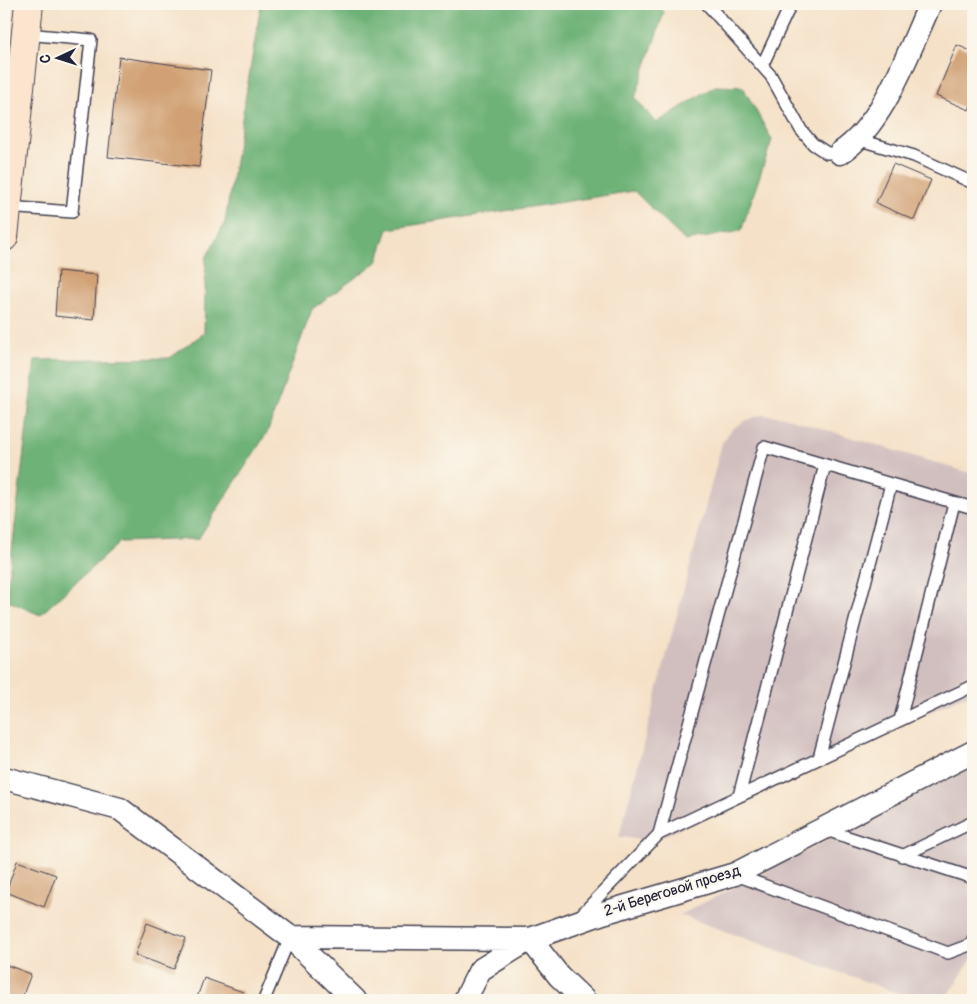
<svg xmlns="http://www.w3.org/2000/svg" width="977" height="1004" viewBox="0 0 977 1004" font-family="Pangolin,sans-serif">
<rect width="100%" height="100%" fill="#fbf7ec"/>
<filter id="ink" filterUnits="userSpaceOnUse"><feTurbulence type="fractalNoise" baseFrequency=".02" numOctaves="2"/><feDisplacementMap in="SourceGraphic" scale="10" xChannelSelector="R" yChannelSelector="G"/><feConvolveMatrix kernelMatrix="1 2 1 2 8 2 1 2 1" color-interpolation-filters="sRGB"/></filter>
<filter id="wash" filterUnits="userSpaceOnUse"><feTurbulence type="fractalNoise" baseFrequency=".0096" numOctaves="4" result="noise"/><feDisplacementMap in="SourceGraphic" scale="20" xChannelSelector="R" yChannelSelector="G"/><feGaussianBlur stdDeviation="1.12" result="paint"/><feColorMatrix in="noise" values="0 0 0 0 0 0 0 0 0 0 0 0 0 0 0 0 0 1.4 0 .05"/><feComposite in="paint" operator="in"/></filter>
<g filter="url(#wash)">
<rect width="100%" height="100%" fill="#f5e1c7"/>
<path fill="#d1bfbf" d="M761,415l19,1 193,58v218l-320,149 -34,-4 103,-394 10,-14 13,-8z
M973,766v191l-28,43h-28l-237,-85z"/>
<path fill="#6eb277" stroke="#486a59" d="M261,4h395l8,8 -29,86 21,25 59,-37 28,1 29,53 -31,91 -56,10 -51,-50 -246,38 -11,33 -65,47 -45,124 -69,106 -78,3 -80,73 -34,-15 29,-240 135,-2 34,-25 2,-75 19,-36z"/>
<g id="blocks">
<path fill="#d1a174" d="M957,45l16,7v48l-4,10 -33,-14z
M119,57l92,13 -12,97 -91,-10z
M893,164l38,16 -17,40 -38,-17z
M58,271l39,4 -3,45 -39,-4z
M17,861l39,14 -12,32 -38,-15z
M147,923l39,15 -12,31 -39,-14z
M4,964l27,10 -10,26h-17z
M204,978l39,14 -3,8h-44z"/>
</g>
</g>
<g filter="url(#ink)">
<use href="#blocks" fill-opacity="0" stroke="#423f50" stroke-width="1"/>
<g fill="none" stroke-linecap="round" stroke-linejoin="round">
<defs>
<path id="service" d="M707,4l64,72 30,54 12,14 14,9h13
M762,66l29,-62
M857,139l57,17 59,27
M7,207l65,5 19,-172 -65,-6
M900,720l54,-217
M819,758l72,-274
M739,796l86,-331
M823,829l150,49
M659,834l314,-148
M902,856l71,-34
M736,875l212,78 24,-9 1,-4
M579,917l80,-83 105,-387 209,61
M264,1000l26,-63"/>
<path id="minor" d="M840,153c43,-27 69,-103 90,-149
M4,778l116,31 170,128 65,63
M290,937l240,2 29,37 25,24
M465,1000l15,-30 50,-31 73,-26 132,-39 238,-122"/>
<path id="secondary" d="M4,237l25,-233"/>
</defs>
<use href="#service" stroke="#423f50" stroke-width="14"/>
<use href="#minor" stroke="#423f50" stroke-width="25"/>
<use href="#secondary" stroke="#423f50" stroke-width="30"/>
<use href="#service" stroke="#fff" stroke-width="11"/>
<use href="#minor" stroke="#fff" stroke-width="22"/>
<use href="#secondary" stroke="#fbe5cf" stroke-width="28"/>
</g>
</g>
<g text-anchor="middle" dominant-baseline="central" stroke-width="4" stroke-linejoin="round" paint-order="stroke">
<g font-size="15" fill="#22223b" stroke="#fbf7ec">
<text transform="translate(672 891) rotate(-17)">2-й Береговой проезд</text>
</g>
</g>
<rect width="977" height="1004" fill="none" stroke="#fbf7ec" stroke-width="20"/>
<g transform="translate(58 58) rotate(266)" stroke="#fbf7ec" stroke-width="4" paint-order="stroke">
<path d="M0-4L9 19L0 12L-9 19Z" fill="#22223b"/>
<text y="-8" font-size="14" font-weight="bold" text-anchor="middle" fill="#22223b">С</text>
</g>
</svg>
